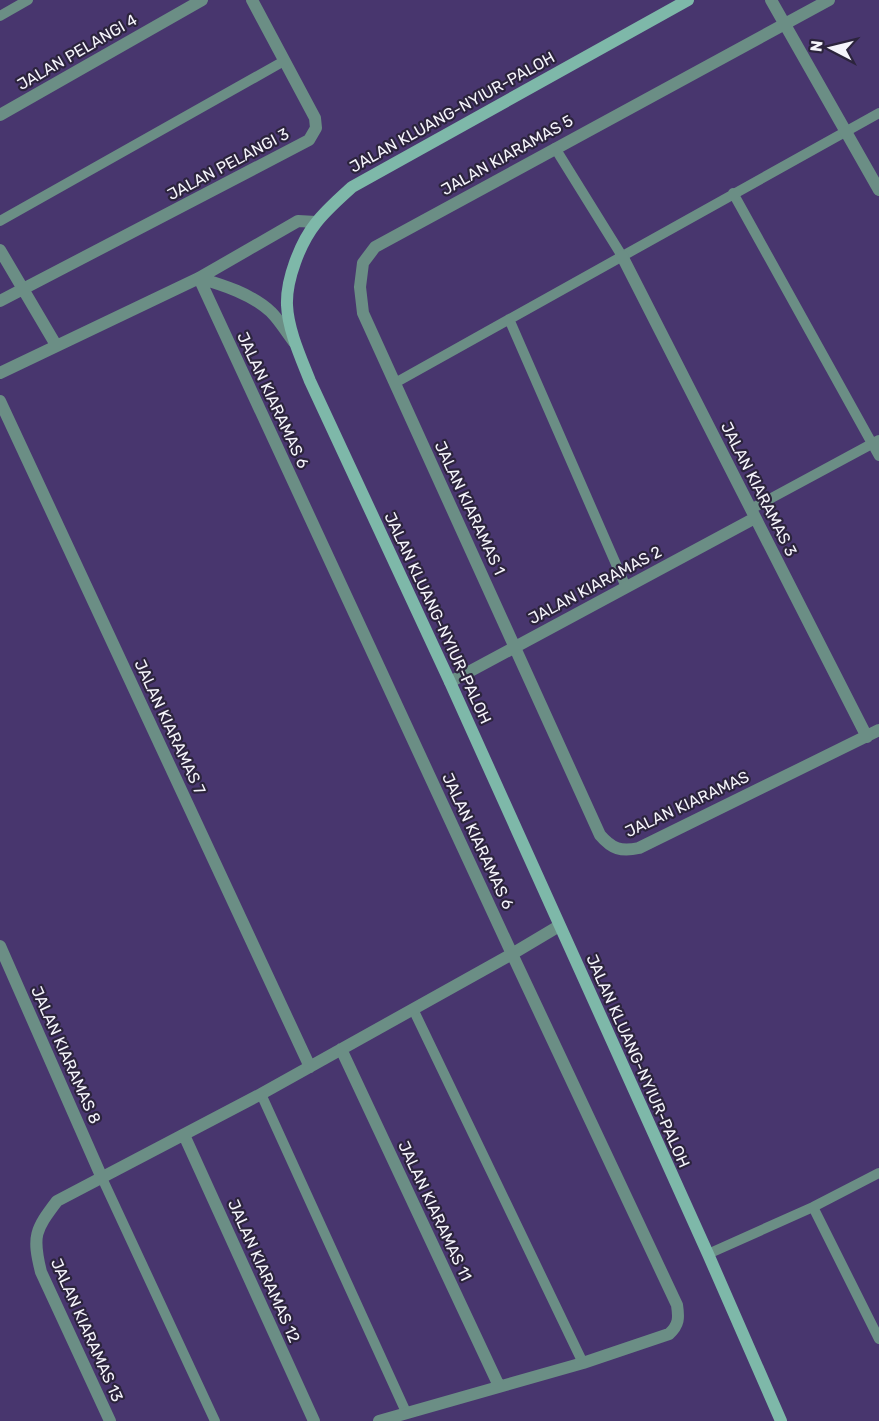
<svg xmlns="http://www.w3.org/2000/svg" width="879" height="1421" viewBox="0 0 879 1421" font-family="Rubik,sans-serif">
<rect width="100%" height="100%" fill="#48366e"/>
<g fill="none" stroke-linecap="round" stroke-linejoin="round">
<path stroke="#6b8e85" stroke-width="10" d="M0,16l28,-16
M555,148l67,108
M733,193l146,263
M0,221l284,-160
M509,319l117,268
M395,383l484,-270
M751,509l128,-69
M413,1009l170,354
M261,1094l145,318
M102,1178l113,243
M813,1207l66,132
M708,1254l105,-47 66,-34"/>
<path stroke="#6b8e85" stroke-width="12" d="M771,0l108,190
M829,0l-454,247 -12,16 -3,24 3,26 237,522c12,14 21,17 39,13l240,-118
M0,115l202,-115
M0,250l56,95
M622,256l245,481
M199,278l313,676 165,351c2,13 2,20 -8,29l-86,29 -204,58
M199,278c24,7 53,16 72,34 9,9 16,21 23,30
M0,301l309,-161 7,-12 -1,-10 -63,-118
M0,373l199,-95 99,-57 18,1
M0,401l310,666
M450,682l305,-164
M0,946l102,232
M341,1049l158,337
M184,1135l130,286
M110,1421l-69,-149c-9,-36 -6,-42 16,-71l204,-107 251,-140 47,-28"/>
<path stroke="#7eb8a9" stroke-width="12" d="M688,0l-336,187c-12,11 -26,23 -36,36 -16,20 -30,57 -29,82 1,25 14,53 23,76l140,301 258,572 73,167"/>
</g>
<g text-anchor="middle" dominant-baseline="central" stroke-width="4.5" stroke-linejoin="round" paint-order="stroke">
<g font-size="16" fill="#f5f4fb" stroke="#2c243d">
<text transform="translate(77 52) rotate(-30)">JALAN PELANGI 4</text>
<text transform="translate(452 112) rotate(-29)">JALAN KLUANG-NYIUR-PALOH</text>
<text transform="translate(507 155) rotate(-29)">JALAN KIARAMAS 5</text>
<text transform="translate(228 164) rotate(-28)">JALAN PELANGI 3</text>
<text transform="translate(273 400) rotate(65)">JALAN KIARAMAS 6</text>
<text transform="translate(759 489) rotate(63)">JALAN KIARAMAS 3</text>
<text transform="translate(470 508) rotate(65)">JALAN KIARAMAS 1</text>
<text transform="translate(595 585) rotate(-28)">JALAN KIARAMAS 2</text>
<text transform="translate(438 618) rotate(65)">JALAN KLUANG-NYIUR-PALOH</text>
<text transform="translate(170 727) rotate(65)">JALAN KIARAMAS 7</text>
<text transform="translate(687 804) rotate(-25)">JALAN KIARAMAS</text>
<text transform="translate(478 841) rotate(65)">JALAN KIARAMAS 6</text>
<text transform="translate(66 1055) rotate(66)">JALAN KIARAMAS 8</text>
<text transform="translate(638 1061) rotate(66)">JALAN KLUANG-NYIUR-PALOH</text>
<text transform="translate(435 1211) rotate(65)">JALAN KIARAMAS 11</text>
<text transform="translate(264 1271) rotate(66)">JALAN KIARAMAS 12</text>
<text transform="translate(87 1330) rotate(66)">JALAN KIARAMAS 13</text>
</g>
</g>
<g transform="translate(831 48) rotate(277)" stroke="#2c243d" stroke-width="4.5" paint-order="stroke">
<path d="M0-4.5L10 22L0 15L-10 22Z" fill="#f5f4fb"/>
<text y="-9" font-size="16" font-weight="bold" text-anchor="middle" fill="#f5f4fb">N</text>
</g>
</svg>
